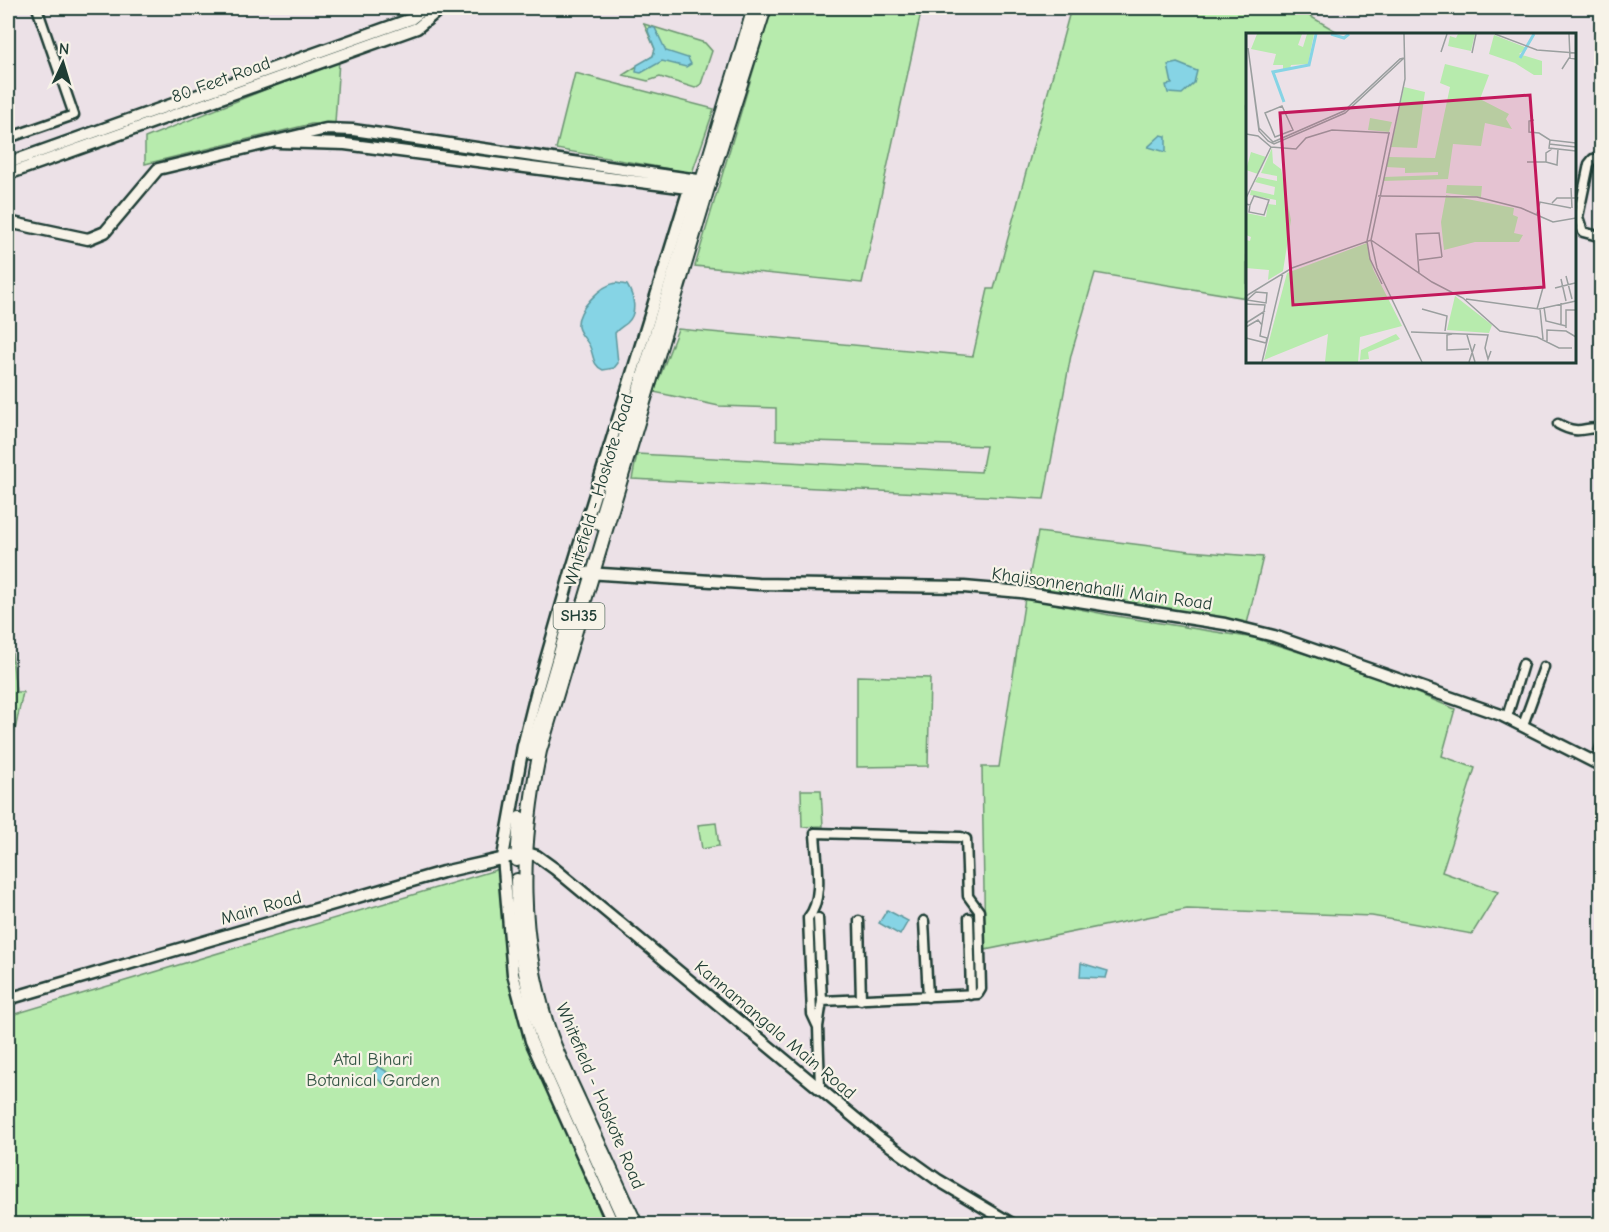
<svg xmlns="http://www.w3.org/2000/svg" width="1609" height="1232" viewBox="0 0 1609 1232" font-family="'Comic Neue',sans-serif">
<rect width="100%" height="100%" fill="#ece1e7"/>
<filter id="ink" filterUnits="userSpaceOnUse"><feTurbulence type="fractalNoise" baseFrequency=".0167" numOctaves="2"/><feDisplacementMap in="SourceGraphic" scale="12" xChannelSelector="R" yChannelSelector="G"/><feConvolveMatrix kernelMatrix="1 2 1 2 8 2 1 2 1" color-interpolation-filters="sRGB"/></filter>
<g filter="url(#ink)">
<path fill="#b7ebad" stroke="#6b9470" stroke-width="1.5" d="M772,8h150l-60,275 -167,-17z
M1071,8h225l45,26h-93l-1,264 -152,-25 -24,82 -27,144 -412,-20 5,-25 344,18 5,-26 -210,-6v-32l-57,-2 -65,-14 24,-63 295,27 15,-67h6z
M644,24l61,19 7,8 -11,33 -6,4 -35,-11 -12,4 -25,-6 30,-19 2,-7z
M339,60l-4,63 -24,1 -166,40v-26z
M575,73l139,36 -22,64 -136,-24z
M1038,532l152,19 73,6 -16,67 -220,-36z
M1025,598l84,17 145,23 127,40 74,31 -13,47 33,12 -33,104 56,20 -26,42 -100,-18 -185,-7 -202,41 -3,-183h17z
M8,615l8,77h7l-15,71z
M857,676l73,2 -2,88 -71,1z
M801,790h20l2,36 -21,1z
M716,823l3,23 -17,3 -4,-24z
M499,869l10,109 17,63 79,183h-597v-208z"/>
<path fill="#86d4e5" stroke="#5d989e" stroke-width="1.5" d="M649,27l6,1 11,23 22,7 3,6 -5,3 -24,-6 -21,12 -5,-1 1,-7 16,-9 2,-7 -7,-18z
M1177,63l20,8 -3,12 -12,11 -14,-1 -2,-8 6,-1 -4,-19z
M1161,135l5,1v16l-18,-5z
M616,283l11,2c7,11 11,28 0,38 -5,4 -8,5 -12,10l3,30 -4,5 -11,2c-10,-4 -9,-13 -13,-23 -3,-7 -10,-12 -12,-20 -2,-17 23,-42 38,-44z
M887,910l21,11 -8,14 -21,-12z
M1081,963l27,8 -2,7 -26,-1z
M378,1066l14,9 -8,9 -12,-9z"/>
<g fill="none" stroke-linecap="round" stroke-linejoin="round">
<defs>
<path id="minor" d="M8,138l66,-23 -37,-107
M1602,159h-9l-4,5 -11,53 5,15 19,5
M1558,424c24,13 26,1 44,5
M1507,717l16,-53
M1523,725l21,-58
M1596,763l6,-20
M818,918l4,83 -4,26 2,60
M969,918l2,77
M859,921l2,79
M924,921l4,76
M818,1027l-6,-13 -4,-96c17,-19 8,-60 7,-85l146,4 5,2 2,57 11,15 2,78 -3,5 -156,7"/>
<path id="tertiary" d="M278,142l67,2 350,45
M8,163l403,-144 14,-11
M8,174l409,-146 24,-20
M8,222l80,17 17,-7 53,-63 168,-40 27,1 345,50
M571,572l187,12 206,3 57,5 204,32 49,12 227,79 101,51
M8,999l435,-127 84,-19 10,3 18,13 323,268 60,43 74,44
M613,1224l-82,-183 -18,-67 -10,-117 20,-111 13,-52 35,-122 121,-393"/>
<path id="primary" d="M599,523l155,-515
M531,753l37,-127
M517,860l3,-42
M517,880l2,62 12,61 11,35 84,186
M636,1224c-19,-41 -38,-82 -57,-124 -10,-22 -21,-44 -29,-67 -32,-95 -30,-185 -10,-282l167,-560 58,-183"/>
</defs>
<use href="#minor" stroke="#1f3d34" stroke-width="13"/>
<use href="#tertiary" stroke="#1f3d34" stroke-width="15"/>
<use href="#primary" stroke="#1f3d34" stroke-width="16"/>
<use href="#minor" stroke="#f7f3e8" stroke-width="8"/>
<use href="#tertiary" stroke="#f7f3e8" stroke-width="10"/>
<use href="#primary" stroke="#f7f3e8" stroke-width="12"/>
</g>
</g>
<g text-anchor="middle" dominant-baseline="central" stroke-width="4.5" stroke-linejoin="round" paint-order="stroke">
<rect fill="#f7f3e8" stroke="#60746a" stroke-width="1.5" x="553.5" y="603" width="51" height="26" rx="4.5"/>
<g font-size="16" font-weight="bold" fill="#1f3d34">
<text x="579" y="616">SH35</text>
</g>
<g font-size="18" fill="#1f3d34" stroke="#f7f3e8">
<text transform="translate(221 80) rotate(-20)">80 Feet Road</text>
<text transform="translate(599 490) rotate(-73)">Whitefield - Hoskote Road</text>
<text transform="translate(1102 589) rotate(8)">Khajisonnenahalli Main Road</text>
<text transform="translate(261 908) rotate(-16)">Main Road</text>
<text transform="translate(775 1030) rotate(40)">Kannamangala Main Road</text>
<text transform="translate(600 1096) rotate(67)">Whitefield - Hoskote Road</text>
</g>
<g font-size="18" fill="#365746" stroke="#f7f3e8">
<text x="373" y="1059">Atal Bihari<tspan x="373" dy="21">Botanical Garden</tspan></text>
</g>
</g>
<g transform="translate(1246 33)">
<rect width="330" height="330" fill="#ece1e7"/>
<path d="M11,1h45l-4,11 5,2 4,-13h7l-6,30 -17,1 -1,4h-7v-4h-10l3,-11 -25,-5zM212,1h17l-4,17 -23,-5 2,-10 6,2zM248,2l33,13 -8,6 23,7v14h-8l-19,-12 -26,-9zM199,31l44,11 -9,24 29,15 -3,5 6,10 -27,-6 -4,23 -28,-2 -5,35 -65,2 1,-4 54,-2v-3l-33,1v-5l-19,-1 3,-10 46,1 15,-71 -10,-4zM158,54l21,5 -8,56 -26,-1zM124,85l22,4 -3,10 -21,-2zM26,115l1,15 8,6 10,51 -8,51 -15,9 1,-10 -23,-2v-28l4,1 1,-4 -5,-2v-22l20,4 2,-13 8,1v-5l-26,-5 1,-5 23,5 1,-8 -20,-5 3,-5 19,4v-5l-16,-3zM5,119l15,5 -8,17 -12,-4zM201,152l35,1 -1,11 -35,-4zM200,162l68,13 -1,7 5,2 -4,16 9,2 -4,7h-44l-31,8 -3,-28zM121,210l6,26 29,57 -42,11 -2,25h-33l3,-28 -64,26 23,-87zM209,263l37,29 -3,8 -42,-3zM150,301l4,5 -32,13 1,7 -9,1 1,-10z" fill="#b7ebad"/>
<path fill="none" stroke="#86d4e5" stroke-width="3" d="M85,1l13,4 5,-4M274,25l14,-24M38,69l-11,-30 36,-7 7,-31"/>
<path fill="none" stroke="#9a9f9f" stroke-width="1.5" d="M158,1l1,45 -34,161 6,28 45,94M249,1l42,16 39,3M323,1l1,24M195,19l6,-18M226,20l4,-19M158,25l-59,55 -71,31 -6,-3 -9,-10 -11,-83 11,80 14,14 71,-31 56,-52 4,-1h1M316,36l7,-11 7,1M36,73l11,24 -18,7 -10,-24zM288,87l-5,1v11l10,1 11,7M0,101l12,2 13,11 25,2 10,-11 26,-8 58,3M330,110l-26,-3 -1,8 27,3M303,111l27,3M281,129h19v-9l6,-4M300,129l11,3 1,-16M325,155l1,20M132,163l99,1 44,11 32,14 23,-4M0,165l25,-51M306,170l5,-5h19M0,171l4,1 4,-9 15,4 -5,15 -15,-3 1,-7M291,181l3,-12 31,6M330,199v20M173,227l23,-3M173,240l-3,-39 23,-1 3,24M320,243l6,23M315,246l5,22M136,251l-12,-25 -3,-18 22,-108M309,255l20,-5M10,259l11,1 -1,10 -19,-3zM0,263l46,-28 79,-28 61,42 31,16 37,33 37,6 22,11h13M220,266l73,10 37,-8M315,270v21M0,271l19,1 -5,31 7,2 -1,5 -20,-5M298,274l2,14 20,5M176,276l25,7 -2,15M291,276l7,-25M294,276l3,30M0,290l19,-12M0,294l12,-7 4,5M320,295v-18h10M165,299l77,3 -3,13 3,11 3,-8M206,301l-5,1v15l22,-1M221,302l8,27M301,309v-12l19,1 10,6M16,329l21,-89M223,329l6,-18"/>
<path fill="#c2185b" fill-opacity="0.15" stroke="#c2185b" stroke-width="3" d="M284,62l14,192 -251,18 -13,-192z"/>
<rect width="330" height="330" fill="none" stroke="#1f3d34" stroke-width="3"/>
</g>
<rect width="1609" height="1232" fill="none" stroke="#f7f3e8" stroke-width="30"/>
<rect x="15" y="15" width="1579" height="1202" fill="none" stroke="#1f3d34" stroke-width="2" filter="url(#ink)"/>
<g transform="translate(63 63) rotate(4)" stroke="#f7f3e8" stroke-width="4.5" paint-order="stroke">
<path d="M0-4.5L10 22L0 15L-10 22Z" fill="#1f3d34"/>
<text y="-9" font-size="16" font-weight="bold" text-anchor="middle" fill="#1f3d34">N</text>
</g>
</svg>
